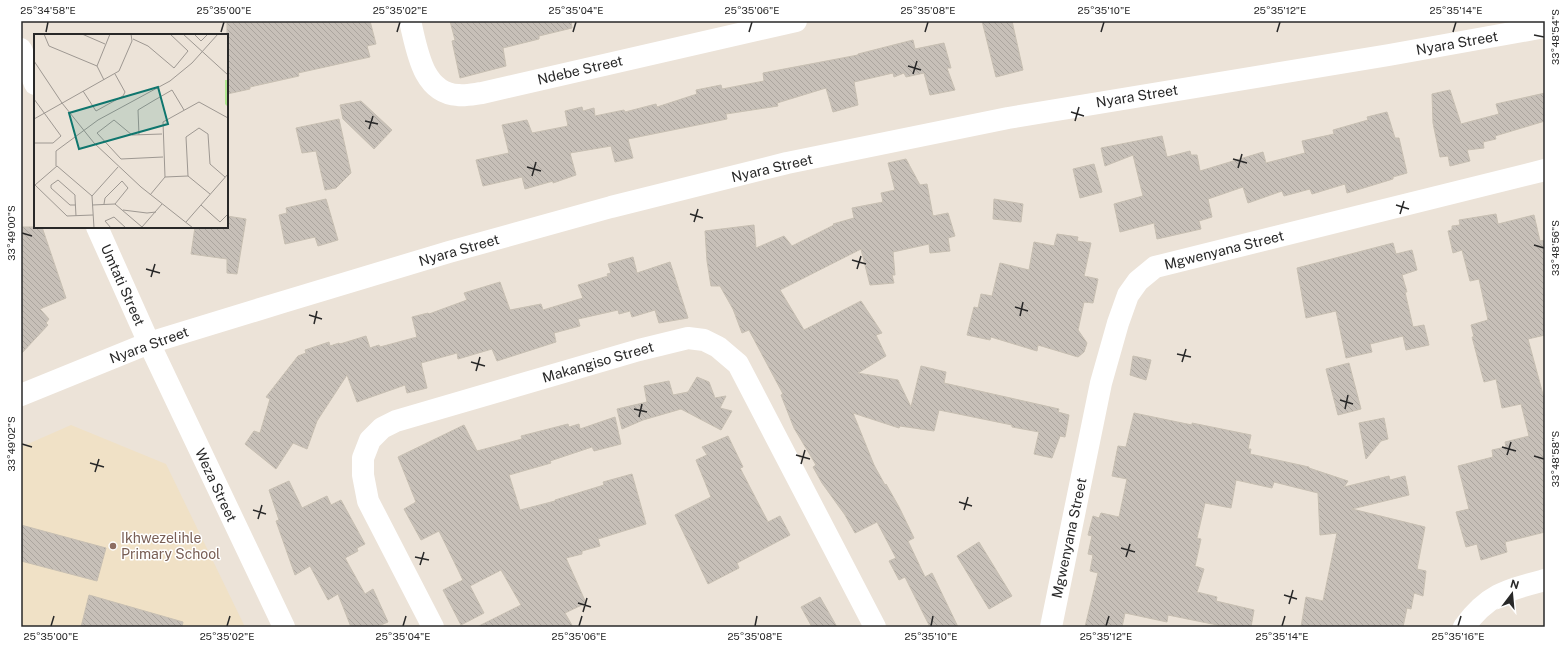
<svg xmlns="http://www.w3.org/2000/svg" width="1566" height="648" viewBox="0 0 1566 648" font-family="'Public Sans',sans-serif">
<defs>
<pattern id="building-back-hatch" width="6" height="6" patternUnits="userSpaceOnUse"><rect width="6" height="6" fill="#c7c0b8"/><path d="M-1 5l2 2M0 0l6 6M5-1l2 2" fill="none" stroke="#aba59e"/></pattern>
</defs>
<rect width="100%" height="100%" fill="#ece3d8"/>
<path fill="#f0e1c6" d="M71,425l95,39 79,163h-224v-180z"/>
<path fill="url(#building-back-hatch)" stroke="#c7bfb2" d="M227,21h143l6,23 -9,2 3,11 -72,16 1,3 -49,11v2l-23,5z
M450,21h121l1,7 -33,8v3l-36,9 3,18 -46,12 -8,-37 3,-1z
M982,21h30l11,49 -27,7z
M913,40l2,9 29,-6 7,25h-4l8,22 -25,5 -6,-22 -18,4 -2,-4 -10,4 -1,-4 -39,9 4,23 -25,7 -7,-24 -49,15 1,3 -52,8 1,5 -99,20 5,19 -18,4 -4,-16 -41,7 6,22 -23,8v-2l-28,8 -3,-12 -39,9 -7,-26 33,-7 -7,-28 25,-5 5,13 36,-7 -3,-15 17,-4 1,4 11,-3 1,8 29,-6 1,2 31,-8 1,3 40,-13 -1,-4 25,-5 1,4 42,-8 -1,-8 95,-18v-1z
M1450,90l11,34 38,-10 -3,-10 49,-11v28l-50,15 1,3 -13,3 1,6 -17,2 3,11 -20,5 -2,-10 -8,1 -7,-34 -1,-29z
M361,101l31,29 -18,19 -31,-30 -3,-14z
M1387,112l8,26h4l8,35 -14,4v2l-46,14 -2,-9 -33,10 -2,-5 -26,7 -2,-5 -34,12 -5,-16 -35,12 4,18 -13,4 2,8 -44,10 -3,-16 -34,9 -6,-28 29,-8 -10,-41 -28,11 -4,-18 61,-12 5,21 23,-6 1,4h6l3,16 63,-19 3,11 39,-10 -3,-12 32,-7 -1,-4 35,-10 -1,-3z
M339,119l12,54 -15,15 -11,2 -9,-39 -14,2 -6,-25z
M906,159l14,26 7,-1 6,32 15,-3 7,23 -7,2 2,13 -20,2 -1,-9 -36,8 2,23h-3l2,8 -24,2 -9,-36 -81,41 24,40 57,-29 21,32 -6,2 10,21 -28,17 40,7 13,27 10,-41 25,6 -2,11 115,26 -1,3 11,3 -4,22 -5,-1 -8,22 -18,-4 5,-22 -27,-5v-2l-73,-15 -5,21 -34,-5 -1,2 -46,-15 21,52 11,20 1,-1 13,23 15,31 -6,3 17,36 7,-4 26,54h-28l-25,-50 -6,3 -10,-19 7,-3 -19,-36 -22,11 -10,-18 -23,-32 -9,-16 3,-2 -22,-37 -13,-33 2,-1 -34,-64 -7,3 -9,-24 -13,-23h-9l-4,-25 -2,-30 49,-6 2,23 28,-12 8,10 42,-21 -1,-1 21,-6 -2,-10 31,-6 -2,-9 14,-3 -7,-27z
M1094,164l8,28 -22,6 -7,-29z
M326,199l12,41 -20,6 -3,-9 -30,7 -6,-29 8,-2 -1,-5z
M994,199l29,5 -2,18 -28,-3z
M1496,214l2,10 36,-9 6,26 5,-1v95l-17,4 17,63v130l-40,10 2,10 -26,8 -4,-16 -11,3 -10,-35 13,-3 -11,-43 35,-9 -1,-7 14,-3 -1,-5 24,-6 -8,-32 -19,4 -6,-29 -12,3 -12,-45h2l-3,-12 17,-5 -9,-41 -9,2 -8,-31 -9,3 -5,-22 4,-1v-4l8,-1 -1,-5z
M227,216l19,3 -9,55 -10,-1v-14l-36,-5 4,-27h32z
M21,227h21l24,71 -26,11 9,10 -3,4 2,2 -27,29z
M1057,234l21,3 -1,4 14,2 -7,33 14,3 -5,24 -9,-1 -6,28 9,13 -3,9 -6,5 -40,-12 -1,6 -46,-14 -1,3 -23,-5 7,-28 4,1 3,-14 11,2 8,-33 29,7 5,-28 20,4z
M1393,243l3,11 16,-4 5,20 -15,5 5,17h-2l8,35 11,-2 5,20 -23,5 -3,-14 -33,8 2,8 -26,6 -10,-47 -30,7 -9,-50z
M633,257l4,16 33,-11 18,56 -29,5 -4,-13 -23,7 -2,-6 -11,3 -1,-4 -40,9 2,7 -26,7 2,9 -59,19 -5,-12 -34,10 -1,-6 -36,10 6,25 -20,5 -2,-8 -48,17 -10,-27 -30,46 -10,28 -14,-6 -17,26 -31,-25 9,-13 6,2 10,-34 -4,-2 32,-41 8,-3 -1,-3 24,-8 1,4 9,-3 1,1 26,-8 4,12 9,-3 1,2 37,-10 -5,-20 16,-4 1,1 38,-14 -3,-7 36,-11 10,28 31,-6 2,6 40,-12 -5,-13 30,-9 -1,-2 4,-1 -3,-9z
M1133,356l18,4 -5,20 -16,-5z
M1349,363l12,46 -23,6 -12,-46z
M697,377l12,5 6,16 11,-2 -6,12 12,3 -11,19 -40,-21 -38,11 -21,9 -5,-20 30,-7 -3,-16 25,-5 4,14 15,-3z
M1134,413l58,12v-2l59,12 -3,14h3l-1,5 59,13v1l39,13 -4,6 45,-11 1,4 15,-4 4,19 -57,14 73,18 -8,42 9,2 -3,25 -9,-3 -3,16 -4,-1 -4,19h-102l5,-30 17,4 14,-68 -17,2 -2,-42 -44,-11 -2,6 -36,-8 -5,28 -26,-5 -8,35 4,1 -6,27 9,3 -7,23 20,5 -1,4 38,9 -3,17h-24l-59,-12 -1,7 -42,-9 -3,14h-37l13,-54 -8,-2 3,-16 -5,-1 4,-18 -4,-1 5,-19 6,2 2,-5 18,4 8,-38 -15,-3 6,-30 8,1z
M615,417l6,27 -27,7 -2,-4 -42,14 1,2 -42,12 11,35 35,-9v-1l49,-15 -1,-3 29,-8 14,50 -48,15 2,7 -18,5v3l-16,4 20,45 -21,10 8,14h-96l44,-22 -20,-35 -31,16 14,27 -23,12 -18,-35 20,-10 -24,-49 -18,9 -17,-31 12,-7 -18,-45 66,-32 13,26 45,-12 -1,-3 47,-12 1,3 10,-3 1,5z
M1384,418l4,21 -7,2 -15,18 -7,-36z
M728,436l15,31 -3,1 28,54 12,-6 10,19 -53,28 2,5 -31,16 -33,-69 36,-18 -15,-37 11,-5 -5,-8z
M289,481l13,27 25,-12 4,9 10,-5 24,44 -8,4 1,3 -13,7 20,36 8,-5 15,33 -12,5h-25l-13,-33 -10,6 -18,-34 -15,9 -19,-54 3,-1 -10,-30z
M21,525l85,23 -9,33 -76,-20z
M979,542l33,54 -23,13 -32,-53z
M89,595l94,27 -1,5h-101z
M820,597l17,30h-25l-11,-20z"/>
<g fill="none" stroke-linecap="round" stroke-linejoin="round">
<path stroke="#fff" stroke-width="22" d="M410,21c7,28 12,72 48,74 7,1 16,-1 24,-2l314,-72
M21,395l128,-52 134,-41 166,-50 162,-45 176,-44 221,-45 381,-63 156,-28
M433,627l-65,-126 -5,-26v-17l7,-18 12,-12 14,-7 243,-71 49,-12 16,2 14,7 20,17 137,263
M1051,627l50,-244 17,-60 10,-28 10,-14 17,-14 390,-97
M1464,627c24,-33 43,-37 81,-47"/>
<path stroke="#fff" stroke-width="22" d="M21,49l14,35
M97,227l52,116 135,284"/>
</g>
<path fill="none" stroke="#282828" stroke-width="1.5" d="M46,32l2,-10M221,32l3,-10M397,32l3,-10M573,32l3,-10M749,32l3,-10M925,32l3,-10M1101,32l3,-10M1277,32l3,-10M1453,32l3,-10M1534,35l10,2M908,66l13,4M913,74l4,-13M1071,112l13,4M365,121l13,3M1075,121l4,-14M369,129l4,-13M1233,159l14,4M527,167l14,4M1238,168l4,-14M532,176l4,-14M1396,205l13,4M690,214l13,4M1400,214l4,-13M694,222l4,-13M22,233l10,3M1534,245l10,3M852,260l14,4M146,269l14,4M857,269l4,-13M151,277l4,-13M1015,307l13,4M309,315l13,4M1020,316l3,-14M314,324l3,-13M1177,354l14,3M471,362l14,4M1182,362l4,-13M476,371l4,-14M1340,400l13,4M634,409l13,3M1345,409l3,-14M639,417l3,-13M22,444l10,3M1502,447l14,4M796,455l14,4M1507,455l4,-13M1534,456l10,3M90,463l14,4M801,464l4,-14M95,472l4,-13M959,502l13,4M253,510l13,4M964,510l4,-13M258,519l4,-14M1121,548l14,4M415,557l14,3M1126,557l4,-13M420,565l4,-13M1284,595l13,4M578,603l13,4M1289,604l4,-14M583,612l4,-14M51,626l3,-10M227,626l3,-10M403,626l3,-10M579,626l3,-10M755,626l2,-10M931,626l2,-10M1106,626l3,-10M1282,626l3,-10M1458,626l3,-10"/>
<circle fill="#8d6e63" stroke="#fff" stroke-width="1.5" cx="113" cy="546" r="4"/>
<g text-anchor="middle" dominant-baseline="central" stroke-width="3" stroke-linejoin="round" paint-order="stroke">
<g font-size="14" fill="#282828" stroke="#fff">
<text transform="translate(1457 43) rotate(-10)">Nyara Street</text>
<text transform="translate(580 70) rotate(-13)">Ndebe Street</text>
<text transform="translate(1137 96) rotate(-9)">Nyara Street</text>
<text transform="translate(772 168) rotate(-13)">Nyara Street</text>
<text transform="translate(459 250) rotate(-16)">Nyara Street</text>
<text transform="translate(1224 250) rotate(-14)">Mgwenyana Street</text>
<text transform="translate(123 285) rotate(66)">Umtati Street</text>
<text transform="translate(149 345) rotate(-20)">Nyara Street</text>
<text transform="translate(598 362) rotate(-16)">Makangiso Street</text>
<text transform="translate(216 485) rotate(65)">Weza Street</text>
<text transform="translate(1069 538) rotate(-78)">Mgwenyana Street</text>
</g>
<g font-size="14" fill="#785e54" stroke="#fff" text-anchor="start">
<text x="121" y="538">Ikhwezelihle<tspan x="121" dy="16">Primary School</tspan></text>
</g>
</g>
<g transform="translate(34 34)">
<rect width="194" height="194" fill="#ece3d8"/>
<path d="M191,46h3v27l-3,-3z" fill="#b0e890"/>
<path fill="none" stroke="#9e9892" stroke-width="1" d="M10,0l5,12 48,20 7,14M48,0l23,10M149,0l45,41M160,0l7,7 7,-7M99,5l15,7 26,22 14,-17 -18,-17M0,27l28,42 32,40 47,44 52,41M63,32l13,-32M49,57l13,20 27,-15 2,-4 -10,-18M0,65l27,37 -8,7h-19M0,85l85,-48 13,-30 -1,-7M128,100l-30,1 -18,-15 -17,13 24,26 42,-2M105,101l-1,-25 15,-9 19,-11 12,20M22,132v-15l42,-31 72,-39 22,-18 26,-29M154,142l-2,-39 13,-9 9,6 2,30 15,13M131,143l23,-1 22,18M116,161l15,-18 -2,-55 36,-20 29,16M58,162l-35,-30 -22,19 32,31 26,-1M70,170l1,-6 17,-17 6,7 -13,16M42,171h-6l-19,-17v-3l7,-5 17,15v3l1,18M58,171l23,-1 27,23M167,171l19,17 8,-8M89,176l24,3 9,-1M152,188l42,-48M108,193l20,-23M60,194l-2,-32 26,-29M77,194l-6,-7 9,-4 12,11"/>
<path fill="#0f766e" fill-opacity="0.15" stroke="#0f766e" stroke-width="2" d="M124,53l10,37 -89,25 -10,-36z"/>
<rect width="194" height="194" fill="none" stroke="#282828" stroke-width="2"/>
</g>
<rect width="1566" height="648" fill="none" stroke="#ffffff" stroke-width="44"/>
<g transform="translate(1512 594) rotate(16)" stroke="#ffffff" stroke-width="3" paint-order="stroke">
<path d="M0-3L7 15L0 10L-7 15Z" fill="#282828"/>
<text y="-6" font-size="11" font-weight="bold" text-anchor="middle" fill="#282828">N</text>
</g>
<rect x="22" y="22" width="1522" height="604" fill="none" stroke="#282828" stroke-width="1.5"/>
<g font-size="10" text-anchor="middle" fill="#282828">
<text x="48" y="14">25°34'58"E</text>
<text x="224" y="14">25°35'00"E</text>
<text x="400" y="14">25°35'02"E</text>
<text x="576" y="14">25°35'04"E</text>
<text x="752" y="14">25°35'06"E</text>
<text x="928" y="14">25°35'08"E</text>
<text x="1104" y="14">25°35'10"E</text>
<text x="1280" y="14">25°35'12"E</text>
<text x="1456" y="14">25°35'14"E</text>
<text transform="translate(1555 37) rotate(-90)" y="4">33°48'54"S</text>
<text transform="translate(11 233) rotate(-90)" y="4">33°49'00"S</text>
<text transform="translate(1555 248) rotate(-90)" y="4">33°48'56"S</text>
<text transform="translate(11 444) rotate(-90)" y="4">33°49'02"S</text>
<text transform="translate(1555 459) rotate(-90)" y="4">33°48'58"S</text>
<text x="51" y="640">25°35'00"E</text>
<text x="227" y="640">25°35'02"E</text>
<text x="403" y="640">25°35'04"E</text>
<text x="579" y="640">25°35'06"E</text>
<text x="755" y="640">25°35'08"E</text>
<text x="931" y="640">25°35'10"E</text>
<text x="1106" y="640">25°35'12"E</text>
<text x="1282" y="640">25°35'14"E</text>
<text x="1458" y="640">25°35'16"E</text>
</g>
</svg>
